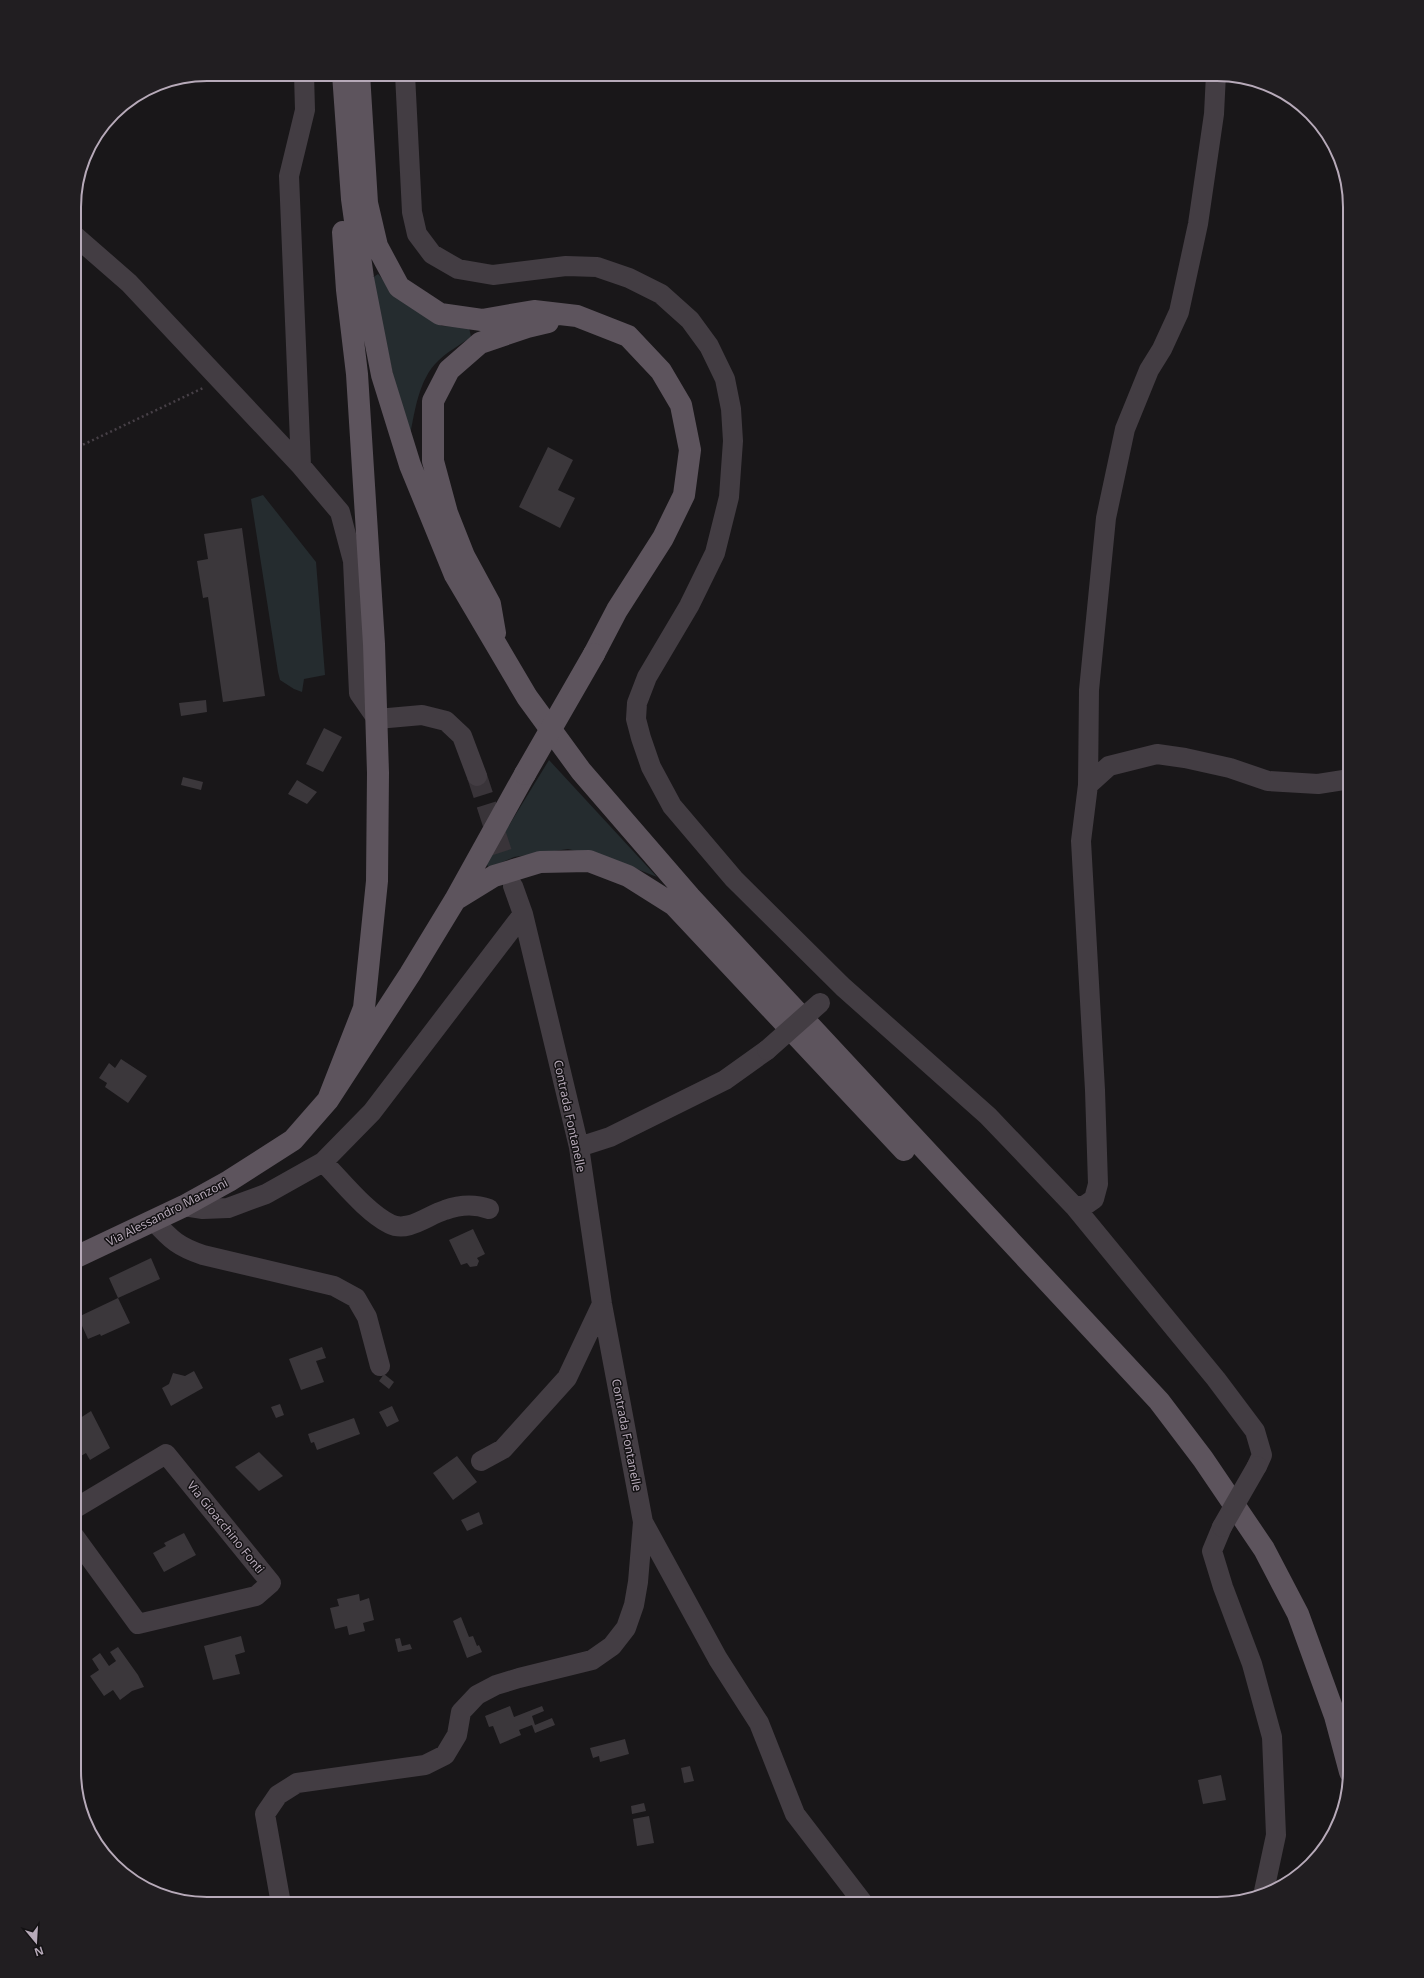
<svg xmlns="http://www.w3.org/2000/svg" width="1424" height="1978" viewBox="0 0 1424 1978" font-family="'Noto Sans',sans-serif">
<rect width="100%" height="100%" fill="#191719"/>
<path fill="#252c2f" d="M378,274l28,29 36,23 27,1 2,10c-11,8 -24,15 -33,24 -19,18 -23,49 -28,74l-17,-60 -21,-97z
M263,495l53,67 9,113 -21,4 -2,13 -8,-3 -14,-9 -2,-8 -27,-173z
M549,760l108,117 -45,-18 -44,-10 -54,8 -25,11 -3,-5z"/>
<path fill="#3b373b" d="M548,447l25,13 -15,30 17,8 -15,30 -41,-21z
M242,528l23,168 -42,6 -15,-105 -5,1 -6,-37 11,-2 -4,-25z
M206,700l1,12 -26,4 -2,-13z
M324,728l18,9 -19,35 -17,-8z
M183,777l20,5 -2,8 -20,-5z
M297,780l20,12 -10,12 -19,-10z
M121,1059l26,17 -19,27 -23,-16 2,-4 -8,-5 10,-15 6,5z
M473,1229l12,25 -8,4 2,3 -2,5 -7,1 -3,-4 -6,2 -12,-25z
M151,1258l9,21 -42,19 -9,-20z
M118,1298l12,25 -29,13 -1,-2 -12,5 -10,-22z
M322,1347l4,11 -10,3 8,21 -23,8 -12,-31z
M194,1371l9,17 -32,18 -9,-18 7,-4 4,-11 12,3z
M384,1374l10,8 -5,7 -10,-8z
M280,1404l4,11 -8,3 -5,-11z
M392,1406l7,15 -12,6 -8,-15z
M91,1411l19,37 -20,12 -4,-7 -12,7v-38z
M354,1418l6,16 -43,16 -3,-8 -3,1 -3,-9z
M259,1452l24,24 -24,15 -24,-24z
M457,1456l20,26 -24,18 -20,-27z
M479,1512l4,12 -16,7 -6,-11z
M184,1533l12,22 -32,17 -11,-19 13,-7 -2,-3z
M359,1594l1,7 9,-3 5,22 -11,3 2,8 -16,4 -2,-9 -12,3 -5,-21 9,-2 -2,-7z
M74,1597l6,9 -6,3z
M461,1617l8,20 4,-1 4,10 2,-1 3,7 -15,6 -14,-37z
M241,1636l4,16 -10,3 5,19 -27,6 -9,-34z
M400,1638l2,8 8,-2 2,5 -14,3 -3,-13z
M118,1647l20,28 6,12 -12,4 -12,9 -7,-10 -9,6 -14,-20 9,-6 -7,-11 8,-6 9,13 7,-5 -6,-9z
M510,1706l4,11 28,-11 2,5 -12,5 3,9 17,-7 3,7 -20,8 -3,-8 -13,5 2,5 -21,9 -7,-18 -4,1 -4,-11z
M625,1739l4,15 -29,8 -1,-6 -6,2 -3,-10z
M690,1766l4,15 -10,2 -3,-15z
M1221,1775l5,25 -23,4 -5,-24z
M644,1803l2,8 -14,3 -1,-8z
M649,1816l5,27 -17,3 -4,-27z"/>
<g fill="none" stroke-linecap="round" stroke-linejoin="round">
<path stroke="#393439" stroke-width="20" stroke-dasharray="20 10" stroke-linecap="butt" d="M477,776l36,110"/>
<path stroke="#474047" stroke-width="2.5" stroke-dasharray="2 3" stroke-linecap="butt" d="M74,449l129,-61"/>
<path stroke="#433d43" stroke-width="20" d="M304,74l1,36 -16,66 12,290 39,46 13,49 6,132 18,26 45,-4 24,6 16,15 15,40
M405,74l7,138 5,22 15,20 26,15 35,6 73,-9 31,1 32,11 32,16 29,26 19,26 16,33 6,30 2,32 -4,56 -14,56 -26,53 -42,71 -10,26 -1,16 5,19 10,29 21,39 62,73 109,108 145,129 86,90h10l10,-7 4,-15 -3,-94 -14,-249 7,-56 1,-95 17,-172 19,-89 24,-59 13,-21 17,-37 19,-88 16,-110 2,-40
M74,235l55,48 172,183
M1088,785l21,-19 48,-12 28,4 45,10 38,13 50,3 32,-5
M513,886l10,28 56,233 23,157 41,218 75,137 41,64 36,91 69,90
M579,1147l31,-10 115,-57 42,-30
M323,1162c19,19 43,50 67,62 18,9 38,-9 55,-14 14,-5 30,-6 44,-1
M184,1206l19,3 25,-1 38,-14 57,-32 49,-50 151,-198
M1074,1206l142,173 39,52 7,24 -5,11
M154,1221c17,19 25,26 49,34l131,31 22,12 11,19 13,49
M481,1461l22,-12 64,-71 35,-74
M1222,1527l-10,24 11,36 29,77 20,73 4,98 -12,56
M74,1536l64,88 118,-28 15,-13 -105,-129 -92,55
M281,1904l-16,-90 13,-19 19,-12 128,-18 20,-10 12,-20 4,-23 16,-17 19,-10 23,-7 73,-18 20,-14 14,-18 8,-23 4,-23 5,-60"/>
<path stroke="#5d545d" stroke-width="22" d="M343,74l9,125 11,79 19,97 28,90 45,110 72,122 54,74 109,126 469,504 44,58 61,90 34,65 37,102 15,56
M359,74l8,129 10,43 22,41 41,27 42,6 52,-9 43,5 51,20 33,35 20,34 9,45 -6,45 -21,43 -46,72 -23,44
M495,633l-5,-29 -26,-48 -17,-43 -14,-52v-60l16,-31 31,-27 47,-16 21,-5
M455,900l39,-24 46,-14 49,-1 39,15 46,29 230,245
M328,1100l36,-92 13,-127 1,-108 -4,-129 -17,-270 -10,-84 -4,-58
M74,1258l110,-52 45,-25 64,-41 35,-40 82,-126 45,-74 70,-126"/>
<path stroke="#433d43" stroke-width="20" d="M767,1050l53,-47
M1222,1527l35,-61"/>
<path stroke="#5d545d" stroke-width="22" d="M525,774l69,-120"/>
</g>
<g text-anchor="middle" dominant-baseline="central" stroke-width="3" stroke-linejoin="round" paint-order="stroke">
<g font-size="12" fill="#b7aab9" stroke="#141214">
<text transform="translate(570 1116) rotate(78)">Contrada Fontanelle</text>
<text transform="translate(167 1212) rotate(-27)">Via Alessandro Manzoni</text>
<text transform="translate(627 1435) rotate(79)">Contrada Fontanelle</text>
<text transform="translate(226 1527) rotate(51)">Via Gioacchino Fonti</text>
</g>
</g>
<path d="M0 0H1424V1978H0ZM207 81H1217A126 126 0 0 1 1343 207V1771A126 126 0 0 1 1217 1897H207A126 126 0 0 1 81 1771V207A126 126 0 0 1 207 81Z" fill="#211e21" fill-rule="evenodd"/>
<path fill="none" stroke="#b7aab9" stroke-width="2" d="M207 81H1217A126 126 0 0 1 1343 207V1771A126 126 0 0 1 1217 1897H207A126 126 0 0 1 81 1771V207A126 126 0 0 1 207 81Z"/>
<g transform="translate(36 1942) rotate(162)" stroke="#141214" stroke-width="3" paint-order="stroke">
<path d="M0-3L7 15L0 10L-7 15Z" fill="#b7aab9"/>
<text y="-6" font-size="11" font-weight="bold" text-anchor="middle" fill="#b7aab9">N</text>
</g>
</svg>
